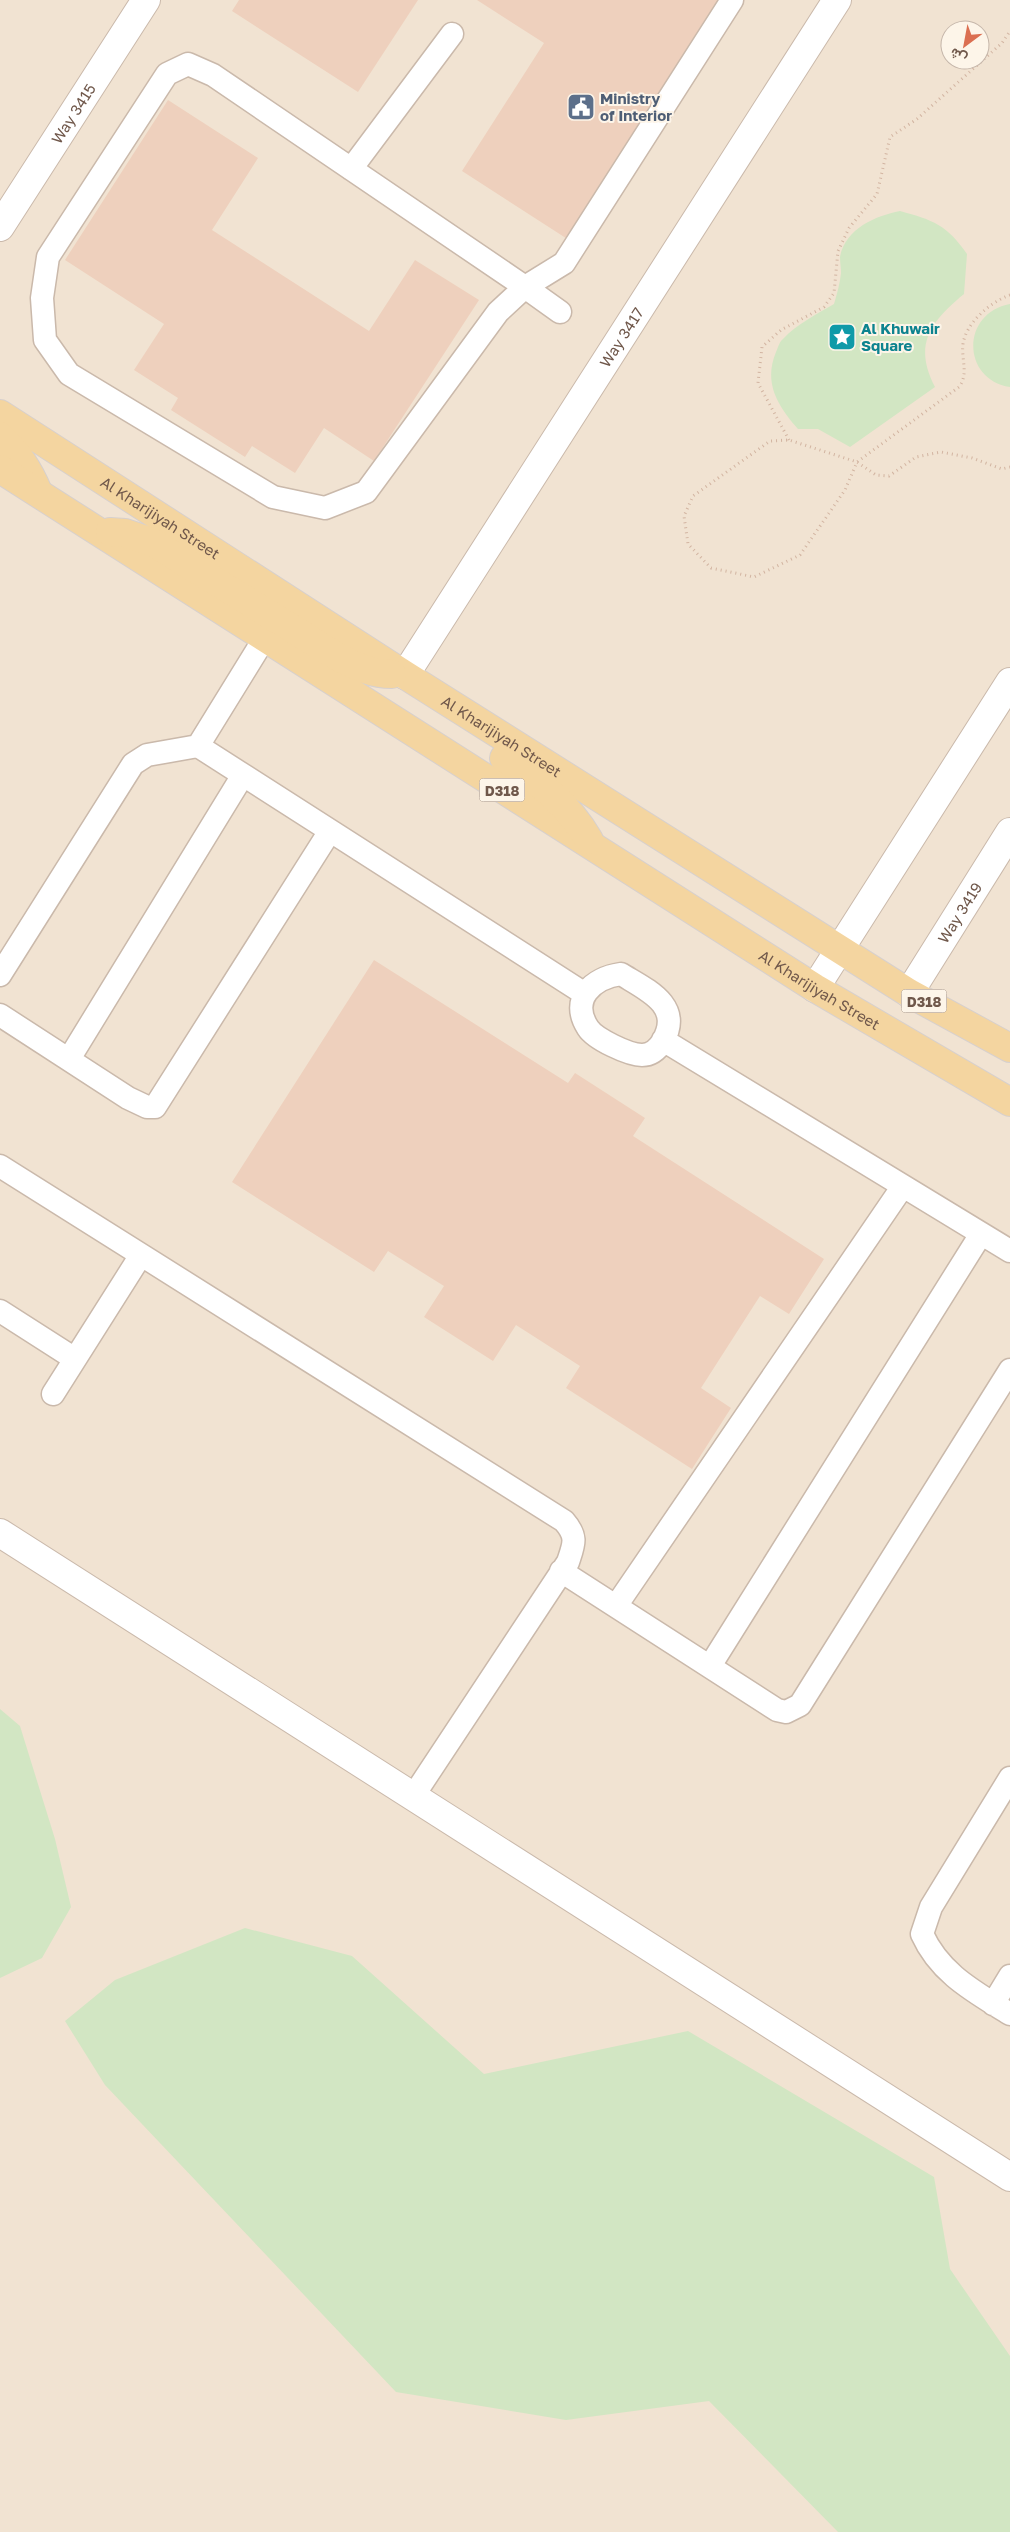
<svg xmlns="http://www.w3.org/2000/svg" width="1010" height="2532" viewBox="0 0 1010 2532" font-family="'Golos Text',Vazirmatn,sans-serif">
<rect width="100%" height="100%" fill="#faf1e3"/>
<path fill="#f1e3d2" fill-rule="evenodd" d="M0,0h1010v2532h-1010zM950,30h30v30h-30z"/>
<path fill="#d2e6c3" d="M900,211c33,9 47,14 67,43l-3,40c-34,28 -51,51 -29,93l-85,60 -32,-18h-20c-20,-23 -35,-46 -22,-77 2,-4 3,-10 7,-13 14,-15 34,-25 51,-35 3,-10 6,-21 7,-31 0,-5 -1,-11 -1,-16 5,-28 35,-41 60,-46z
M1010,304v83c-49,-8 -49,-74 0,-83z
M0,1709l20,17 35,113 16,68 -29,51 -42,20z
M245,1928l107,28 132,118 204,-43 246,146 16,92 60,87v176h-172l-129,-131 -143,19 -170,-28 -291,-307 -40,-64 50,-41z"/>
<path fill="#eed0bd" d="M239,0h179l-60,92 -126,-81z
M477,0h251l-156,242 -110,-71 82,-128z
M168,100l90,58 -46,72 157,101 46,-71 64,40 -105,161 -50,-33 -29,45 -43,-27 -7,11 -74,-47 7,-12 -44,-28 30,-46 -99,-64z
M374,960l194,123 7,-10 70,45 -12,18 191,123 -35,55 -29,-18 -59,92 30,20 -39,61 -126,-81 14,-22 -64,-41 -23,36 -69,-44 20,-31 -56,-35 -14,21 -142,-90z"/>
<g fill="none" stroke-linecap="round" stroke-linejoin="round">
<defs>
<path id="service" d="M351,169l101,-135
M560,312l-35,-25 -312,-212 -25,-11 -21,10 -119,183 -6,41 3,42 24,34 204,123 52,11 41,-16 132,-180 27,-25 39,-24 168,-263
M198,746l66,-107
M621,974c26,16 62,31 42,67 -5,8 -11,14 -21,14 -13,0 -47,-16 -54,-27 -19,-29 5,-50 33,-54z
M0,975l133,-211 14,-9 51,-9 387,248
M0,1015l128,83 19,9h8l175,-276
M663,1040l347,211
M69,1059l174,-284
M0,1166l564,355c14,16 10,23 4,41l-156,236
M0,1311l75,48
M53,1394l88,-139
M561,1571l216,139 9,2 14,-7 210,-335
M616,1606l287,-420
M710,1666l271,-432
M1010,1778l-79,129 -9,27c18,40 53,58 88,80
M993,2004l17,-28"/>
<g id="minor">
<path id="s1" d="M0,227l146,-227"/>
<path id="s2" d="M405,675l432,-675"/>
<path d="M815,988l195,-306"/>
<path id="s3" d="M909,993l101,-161"/>
<path d="M0,1533l1010,644"/>
</g>
<g id="primary">
<path id="s4" d="M0,414l405,261 504,318 101,55"/>
<path d="M0,436c18,17 29,34 38,56"/>
<path id="s5" d="M0,469l815,519 195,114"/>
<path d="M110,532l15,1 27,9 188,116c16,8 32,16 52,16"/>
<path d="M504,758c34,23 64,46 85,82"/>
</g>
</defs>
<use href="#service" stroke="#cab9ab" stroke-width="25"/>
<use href="#minor" stroke="#cab9ab" stroke-width="30"/>
<use href="#primary" stroke="#d7d0cd" stroke-width="30"/>
<path stroke="#d2b4a1" stroke-width="3" stroke-dasharray="1 4" stroke-linecap="butt" d="M1010,295c-20,7 -44,28 -47,49 -2,15 6,30 -4,43l-102,75 -12,28 -45,65 -46,22 -43,-9 -23,-24 -4,-28 9,-20 77,-55 19,-1 68,22 19,13 13,1 27,-19 25,-5 31,6 30,11 8,-2
M789,440l-31,-57 4,-36 19,-17 43,-23 10,-14 4,-42 11,-23 28,-34 13,-57 27,-18 85,-76 8,-12"/>
<use href="#service" stroke="#fff" stroke-width="22"/>
<use href="#minor" stroke="#fff" stroke-width="28"/>
<use href="#primary" stroke="#f4d5a0" stroke-width="28"/>
</g>
<defs>
<symbol id="civic-square" viewBox="-11 -11 22 22"><rect x="-9" y="-9" width="18" height="18" rx="4" fill="#5c6f8a" stroke="#fdf5e9"/><path d="M-.6-6.5H3V-4.5H.6V-3L4-1V1h2V6H-6V1h2V-1L-.6-3ZM-1.2 2.5V6h2.4V2.5Z" fill="#fff"/></symbol>
<symbol id="sight-square" viewBox="-11 -11 22 22"><rect x="-9" y="-9" width="18" height="18" rx="4" fill="#0f9aa8" stroke="#fdf5e9"/><path d="M0-6L1.8-2.2L6-1.7L2.9 1.2L3.7 5.4L0 3.3L-3.7 5.4L-2.9 1.2L-6-1.7L-1.8-2.2Z" fill="#fff"/></symbol>
</defs>
<g fill-rule="evenodd">
<use href="#civic-square" x="565" y="91" width="32" height="32"/>
<use href="#sight-square" x="826" y="321" width="32" height="32"/>
</g>
<g text-anchor="middle" dominant-baseline="central" stroke-width="4" stroke-linejoin="round" paint-order="stroke">
<g fill="#fdf5e9" stroke="#9a877a" stroke-width="1">
<rect x="479.5" y="778.5" width="45" height="23" rx="4"/>
<rect x="901.5" y="989.5" width="45" height="23" rx="4"/>
</g>
<g font-size="14" font-weight="bold" fill="#70584b">
<text x="502" y="790">D318</text>
<text x="924" y="1001">D318</text>
</g>
<g font-size="15" font-weight="bold" fill="#4e5e75" stroke="#fdf5e9" text-anchor="start">
<text x="600" y="98">Ministry<tspan x="600" dy="17">of Interior</tspan></text>
</g>
<g font-size="15" fill="#70584b" stroke="#fdf5e9">
<text stroke="none"><textPath href="#s1" startOffset="135">Way 3415</textPath></text>
<text stroke="none"><textPath href="#s2" startOffset="401">Way 3417</textPath></text>
<text stroke="none"><textPath href="#s4" startOffset="191">Al Kharijiyah Street</textPath></text>
<text stroke="none"><textPath href="#s4" startOffset="596">Al Kharijiyah Street</textPath></text>
<text stroke="none"><textPath href="#s3" startOffset="95">Way 3419</textPath></text>
<text stroke="none"><textPath href="#s5" startOffset="971">Al Kharijiyah Street</textPath></text>
</g>
<g font-size="15" font-weight="bold" fill="#0d838f" stroke="#fdf5e9" text-anchor="start">
<text x="861" y="328">Al Khuwair<tspan x="861" dy="17">Square</tspan></text>
</g>
</g>
<g transform="translate(965 45) rotate(212)"><circle r="24" fill="#fdf5e9" stroke="#c5b6aa"/>
<path d="M0-4L9 19L0 12L-9 19Z" fill="#db6f51"/>
<text y="-8" font-size="14" font-weight="bold" text-anchor="middle" fill="#70584b">ش</text>
</g>
</svg>
